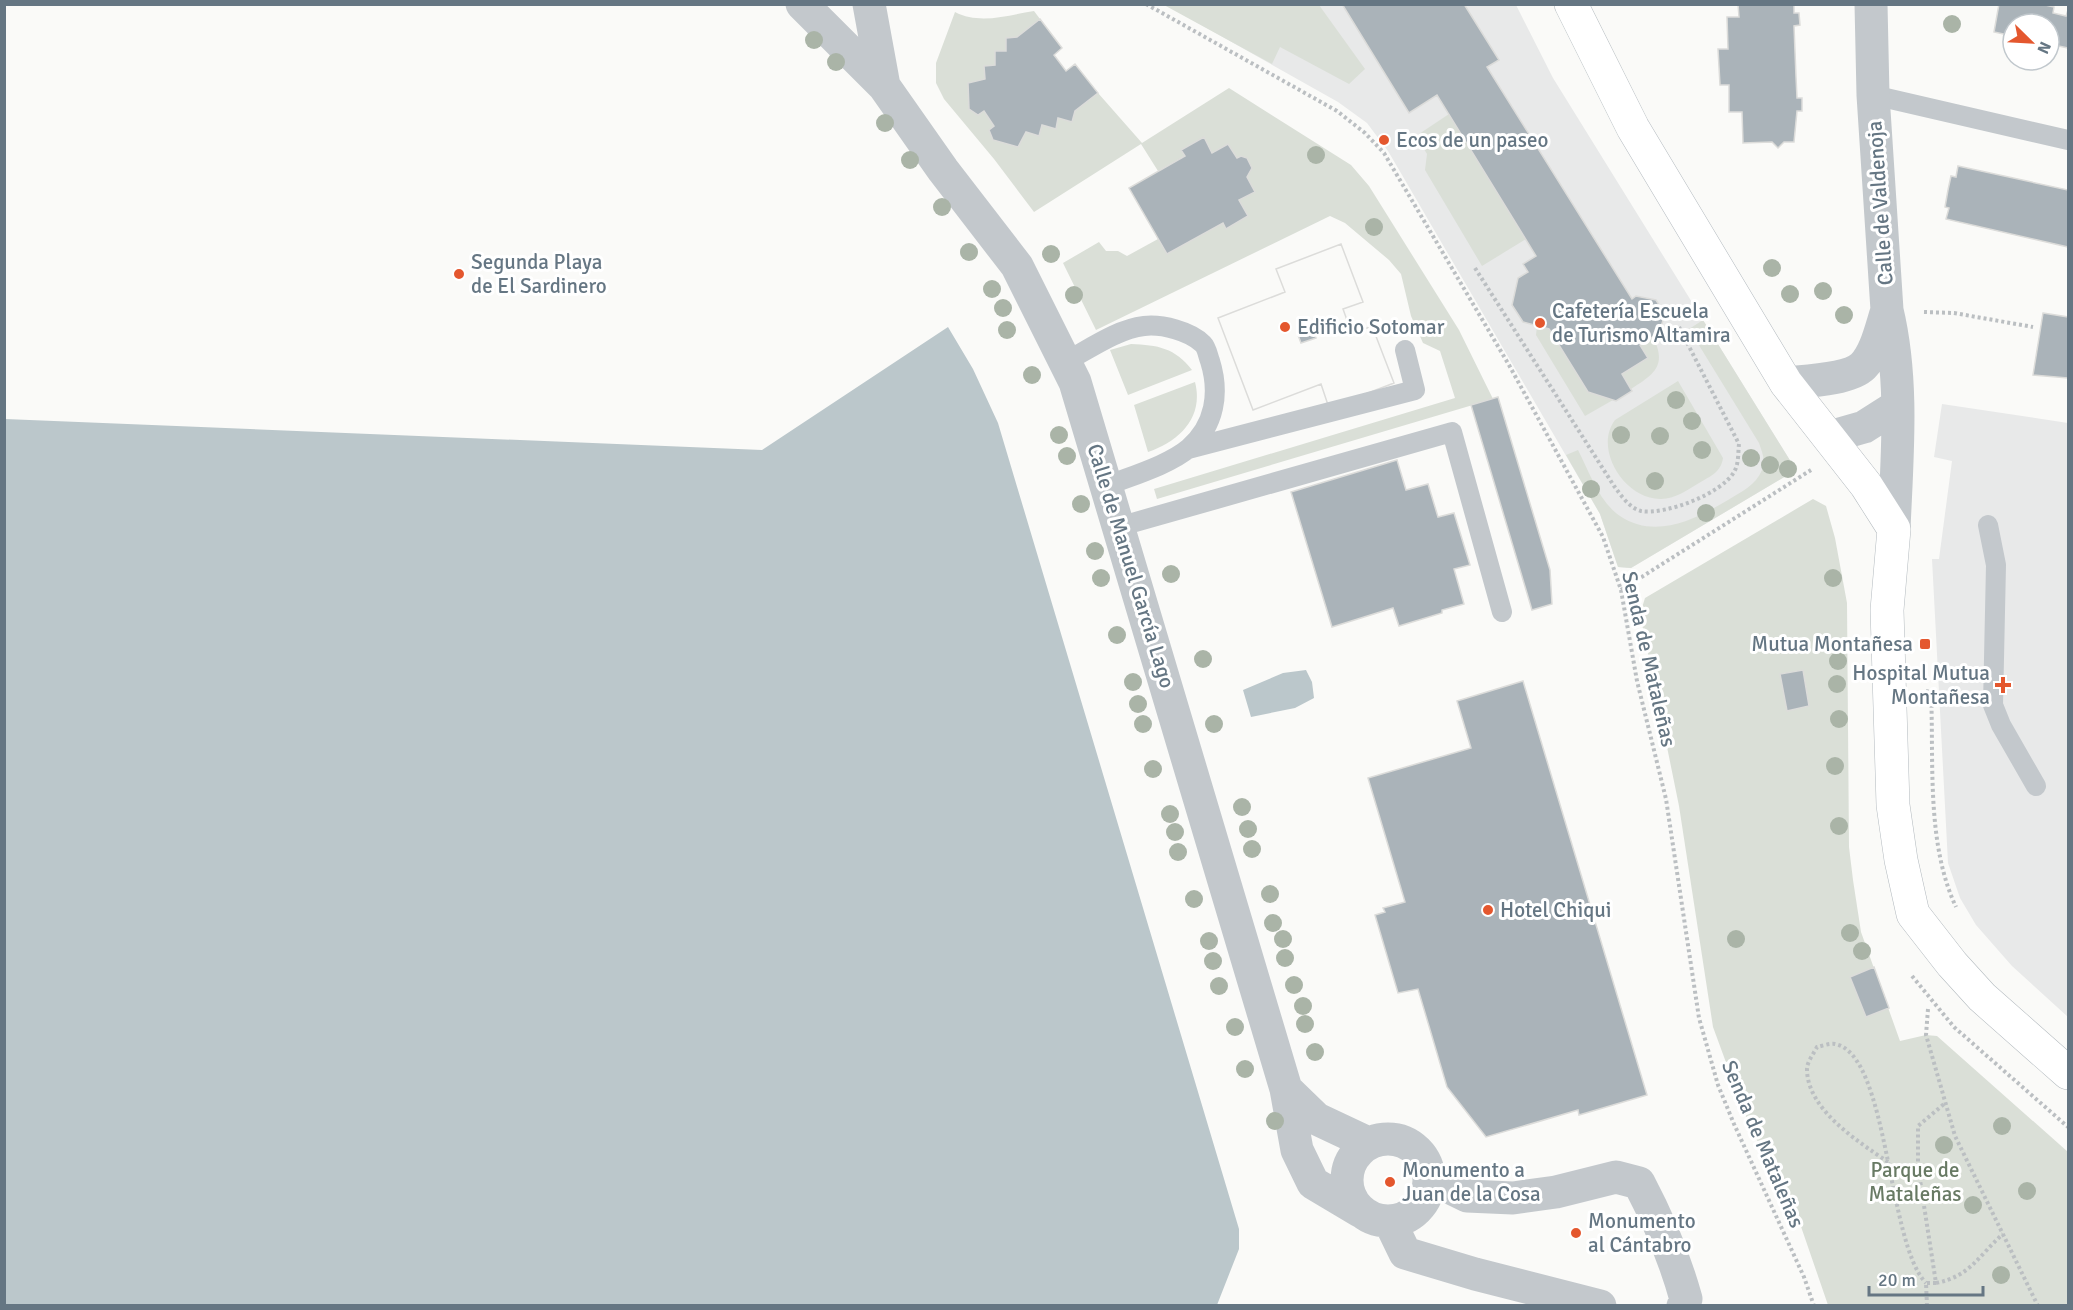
<svg xmlns="http://www.w3.org/2000/svg" width="2073" height="1310" viewBox="0 0 2073 1310" font-family="Signika,sans-serif">
<rect width="100%" height="100%" fill="#fafaf8"/>
<path fill="#e8e9e9" d="M1166,5h350l37,73 243,392 -165,98 -13,-1 -18,-53 -212,-363 -21,-28 -29,-21z
M1942,404l126,19v594l-56,-51 -36,-41 -16,-27 -12,-35 -16,-304h7l13,-98 -18,-4z"/>
<path fill="#dadfd7" d="M1164,5h155l46,64 -16,15 -69,-37 -8,17z
M1034,11l6,8 -23,18 -11,1v13l-11,1v13l-11,1 1,13 -17,4 1,26 9,6 6,-4 10,15 -5,4 4,10 25,7 8,-15 13,4 3,-11 13,4 3,-11 14,4 3,-11 23,-18 44,50 87,-55 122,77 18,21 90,144 34,69 -336,100 -3,-10 301,-91 -15,-47 -17,-8 -12,-27 -10,-42 -12,-14 -44,-37 -15,-7 -234,114 -33,-67 36,-21 7,9h12l9,5 31,-17 9,15 56,-31 3,5 22,-12 -9,-16 16,-8 -8,-15 5,-9 -5,-10 -6,-2 -4,2 -9,-14 -16,9 -5,-10 -49,28 -17,-27 -107,68 -40,-53 -50,-60 -8,-16v-20l19,-51c25,13 53,3 79,-1z
M1449,114l77,125 -44,27 -57,-96 2,-16 -11,-18z
M1703,320l93,150 -165,98 -13,-1 -18,-53 -34,-59 12,-5c11,21 21,52 42,66 36,24 76,3 108,-16 13,-8 28,-15 34,-30 4,-10 0,-18 -3,-27l-70,-114z
M1537,326l12,3 39,63 25,8 -28,16 -49,-81z
M1653,337c14,28 2,37 -22,52l-9,-15 26,-16 -8,-13z
M1131,344c27,1 44,4 61,26l-64,25 -18,-45z
M1678,381l45,77c-2,14 -12,18 -24,25 -12,7 -24,16 -38,16 -36,1 -68,-50 -46,-79z
M1195,382c9,35 -15,59 -47,70l-14,-47z
M1813,499l13,7 9,32 12,65 2,244 4,33 8,52 39,109 26,-6 11,1 131,116v153h-240l-31,-90 -48,-90 -36,-98 -34,-221 -39,-192 5,-16z"/>
<path fill="#bbc7cb" d="M948,327l25,42 25,54 241,806v20l-22,56h-1212v-886l757,31z
M1306,670l6,12 2,16 -19,10 -44,9 -8,-27 40,-17z"/>
<path fill="#aab3b9" stroke="#dcdcda" stroke-width="1.5" fill-rule="evenodd" d="M1342,4h122l35,56 -12,7 145,232 4,-3 20,4 9,14 -6,19 -19,12 8,13 -26,16 10,17 -16,10 -28,-9 -39,-63 -26,-7 -11,-17 6,-27 10,-6 -5,-8 13,-8 -99,-161 -28,18z
M1794,4v9h5l1,12 -6,1 2,51 1,21h5v13h-5l-3,31h-10l-6,6 -6,-6 -29,1 -1,-31h-13v-27h-9l-2,-36h10l-1,-32h12l-1,-13z
M1999,4h42l13,3 -1,6 13,3 2,-6v38l-19,-4v-20h-36v12l-19,-4z
M1040,19l22,29 -8,7 12,16 9,-7 23,29 -23,18 -3,11 -14,-4 -2,11 -14,-4 -3,11 -13,-4 -8,15 -25,-7 -4,-10 5,-4 -10,-15 -6,4 -9,-6 -1,-26 17,-4 -1,-13 11,-1v-14h11v-13l11,-1z
M1204,137l8,16 16,-9 9,14 4,-2 6,2 5,10 -5,9 8,15 -16,8 9,16 -22,13 -3,-6 -56,31 -38,-66 56,-32 -4,-6z
M1958,166l110,24v57l-122,-28 3,-11 -4,-1 3,-17 3,-14 5,1z
M1341,244l22,58 -20,7 9,25 20,-8 22,57 -65,25 -8,-24 -68,26 -35,-92 67,-26 -9,-23zM1313,330l3,8 -15,5 -3,-8z
M1341,244l22,58 -20,7 9,25 20,-8 22,57 -65,25 -8,-24 -68,26 -35,-92 67,-26 -9,-23z
M2043,313l25,4v61l-35,-3z
M1498,397l52,173 2,34 -20,6 -61,-205z
M1397,460l9,30 22,-6 10,33 16,-4 16,52 -16,4 10,35 -22,6v3l-43,13 -6,-18 -61,19 -41,-135z
M1803,670l6,36 -22,5 -7,-37z
M1523,681l124,414 -68,20 -1,-5 -92,27 -39,-50 -29,-98 -20,4 -23,-78 10,-3 -2,-4 22,-6 -37,-124 103,-30 -14,-47z
M1874,967l15,41 -23,9 -16,-40z"/>
<g fill="none" stroke-linecap="round" stroke-linejoin="round">
<defs>
<path id="secondary" d="M1571,4l62,124 153,255 80,102 28,44 -7,81 6,195 8,55 12,54 39,50 30,33 86,76"/>
</defs>
<use href="#secondary" stroke="#b3babf" stroke-width="34"/>
<path stroke="#bbbfc2" stroke-width="4" stroke-dasharray="3 3" stroke-linecap="butt" d="M1146,4l191,107 28,22 19,20 125,212 94,172 18,53 16,91 29,118 33,219 19,67 16,39 70,153 10,29
M1475,268l139,218c7,9 15,22 27,25 25,4 80,-17 93,-39 5,-8 4,-20 5,-28l-60,-117
M1924,312l30,1 79,14
M1621,590l190,-120
M1926,691l5,1c3,69 -5,151 25,215
M1912,976l42,51 114,100
M1928,1009l-2,26 29,101 83,170
M1888,1162c-29,-20 -81,-52 -81,-93 0,-7 7,-16 10,-22 5,-1 13,-4 18,-3 54,10 52,199 91,239
M1936,1283c35,-7 42,-27 67,-49
M1927,1306l-1,-23h10l-18,-116v-41l26,-22"/>
<path stroke="#c3c8cc" stroke-width="20" d="M1873,95l195,45
M1065,362c23,-12 52,-33 79,-36 18,-2 46,5 59,18 4,4 5,12 7,17 10,32 5,64 -21,87 -20,17 -58,28 -83,38
M1188,449l227,-59 -10,-40
M1988,525l8,40 -3,140 8,20 35,61
M1118,527l334,-95 50,180"/>
<path stroke="#c3c8cc" stroke-width="33" d="M802,4l82,82 59,84 74,96 58,116 211,707 11,61 16,33 47,28
M869,4l15,82
M1871,4l2,91 14,215c17,71 10,147 7,219
M1786,383c18,-2 63,-3 77,-17 13,-13 18,-38 24,-56
M1829,437l35,-10 33,-21
M1286,1089l31,30 51,24
M1347 1180a41 41 0 1 1 82 0a41 41 0 1 1-82 0Z
M1430,1178l37,18 46,2 43,-6 60,-15 23,6c20,38 36,76 47,116l-3,7
M1390,1222l15,31 70,21 125,32"/>
<use href="#secondary" stroke="#fff" stroke-width="33"/>
</g>
<g fill="#aab4a7">
<circle cx="1952" cy="24" r="9"/>
<circle cx="814" cy="40" r="9"/>
<circle cx="836" cy="62" r="9"/>
<circle cx="885" cy="123" r="9"/>
<circle cx="1316" cy="155" r="9"/>
<circle cx="910" cy="160" r="9"/>
<circle cx="942" cy="207" r="9"/>
<circle cx="1374" cy="227" r="9"/>
<circle cx="969" cy="252" r="9"/>
<circle cx="1051" cy="254" r="9"/>
<circle cx="1772" cy="268" r="9"/>
<circle cx="992" cy="289" r="9"/>
<circle cx="1823" cy="291" r="9"/>
<circle cx="1790" cy="294" r="9"/>
<circle cx="1074" cy="295" r="9"/>
<circle cx="1003" cy="308" r="9"/>
<circle cx="1844" cy="315" r="9"/>
<circle cx="1007" cy="330" r="9"/>
<circle cx="1032" cy="375" r="9"/>
<circle cx="1676" cy="400" r="9"/>
<circle cx="1692" cy="421" r="9"/>
<circle cx="1059" cy="435" r="9"/>
<circle cx="1621" cy="435" r="9"/>
<circle cx="1660" cy="436" r="9"/>
<circle cx="1702" cy="450" r="9"/>
<circle cx="1067" cy="456" r="9"/>
<circle cx="1751" cy="458" r="9"/>
<circle cx="1770" cy="465" r="9"/>
<circle cx="1788" cy="469" r="9"/>
<circle cx="1655" cy="481" r="9"/>
<circle cx="1591" cy="489" r="9"/>
<circle cx="1081" cy="504" r="9"/>
<circle cx="1706" cy="513" r="9"/>
<circle cx="1095" cy="551" r="9"/>
<circle cx="1171" cy="574" r="9"/>
<circle cx="1101" cy="578" r="9"/>
<circle cx="1833" cy="578" r="9"/>
<circle cx="1117" cy="635" r="9"/>
<circle cx="1203" cy="659" r="9"/>
<circle cx="1838" cy="661" r="9"/>
<circle cx="1133" cy="682" r="9"/>
<circle cx="1837" cy="684" r="9"/>
<circle cx="1138" cy="704" r="9"/>
<circle cx="1839" cy="719" r="9"/>
<circle cx="1143" cy="724" r="9"/>
<circle cx="1214" cy="724" r="9"/>
<circle cx="1835" cy="766" r="9"/>
<circle cx="1153" cy="769" r="9"/>
<circle cx="1242" cy="807" r="9"/>
<circle cx="1170" cy="814" r="9"/>
<circle cx="1839" cy="826" r="9"/>
<circle cx="1248" cy="829" r="9"/>
<circle cx="1175" cy="832" r="9"/>
<circle cx="1252" cy="849" r="9"/>
<circle cx="1178" cy="852" r="9"/>
<circle cx="1270" cy="894" r="9"/>
<circle cx="1194" cy="899" r="9"/>
<circle cx="1273" cy="923" r="9"/>
<circle cx="1850" cy="933" r="9"/>
<circle cx="1283" cy="939" r="9"/>
<circle cx="1736" cy="939" r="9"/>
<circle cx="1209" cy="941" r="9"/>
<circle cx="1862" cy="951" r="9"/>
<circle cx="1285" cy="958" r="9"/>
<circle cx="1213" cy="961" r="9"/>
<circle cx="1294" cy="985" r="9"/>
<circle cx="1219" cy="986" r="9"/>
<circle cx="1303" cy="1006" r="9"/>
<circle cx="1305" cy="1024" r="9"/>
<circle cx="1235" cy="1027" r="9"/>
<circle cx="1315" cy="1052" r="9"/>
<circle cx="1245" cy="1069" r="9"/>
<circle cx="1275" cy="1121" r="9"/>
<circle cx="2002" cy="1126" r="9"/>
<circle cx="1944" cy="1145" r="9"/>
<circle cx="2027" cy="1191" r="9"/>
<circle cx="1973" cy="1205" r="9"/>
<circle cx="2001" cy="1275" r="9"/>
</g>
<g fill="#e4572e" stroke="#fff" stroke-width="2">
<circle cx="1384" cy="140" r="6"/>
<circle cx="459" cy="274" r="6"/>
<circle cx="1540" cy="323" r="6"/>
<circle cx="1285" cy="327" r="6"/>
<rect x="1919" y="638" width="12" height="12" rx="3"/>
<path d="M2000 676h6v6h6v6h-6v6h-6v-6h-6v-6h6z"/>
<circle cx="1488" cy="910" r="6"/>
<circle cx="1390" cy="1182" r="6"/>
<circle cx="1576" cy="1233" r="6"/>
</g>
<g text-anchor="middle" dominant-baseline="central" stroke-width="6" stroke-linejoin="round" paint-order="stroke">
<g font-size="21" fill="#657683" stroke="#fff" text-anchor="start">
<text x="1396" y="140">Ecos de un paseo</text>
<text x="471" y="262">Segunda Playa<tspan x="471" dy="24">de El Sardinero</tspan></text>
<text x="1552" y="311">Cafetería Escuela<tspan x="1552" dy="24">de Turismo Altamira</tspan></text>
<text x="1297" y="327">Edificio Sotomar</text>
<text x="1913" y="644" text-anchor="end">Mutua Montañesa</text>
<text x="1990" y="673" text-anchor="end">Hospital Mutua<tspan x="1990" dy="24">Montañesa</tspan></text>
<text x="1500" y="910">Hotel Chiqui</text>
<text x="1402" y="1170">Monumento a<tspan x="1402" dy="24">Juan de la Cosa</tspan></text>
<text x="1588" y="1221">Monumento<tspan x="1588" dy="24">al Cántabro</tspan></text>
</g>
<g font-size="21" fill="#657683" stroke="#fff">
<text transform="translate(1880 203) rotate(-94)">Calle de Valdenoja</text>
<text transform="translate(1131 566) rotate(73)">Calle de Manuel García Lago</text>
<text transform="translate(1649 659) rotate(77)">Senda de Mataleñas</text>
<text transform="translate(1763 1144) rotate(67)">Senda de Mataleñas</text>
</g>
<g font-size="21" fill="#687a64" stroke="#fff">
<text x="1915" y="1170">Parque de<tspan x="1915" dy="24">Mataleñas</tspan></text>
</g>
</g>
<rect width="2073" height="1310" fill="none" stroke="#657683" stroke-width="12"/>
<g transform="translate(2031 42) rotate(114)"><circle r="28" fill="#ffffff" stroke="#c1c8cd" stroke-width="1.5"/>
<path d="M0-4.5L10 22L0 15L-10 22Z" fill="#e4572e"/>
<text y="-9" font-size="16" font-weight="bold" text-anchor="middle" fill="#657683">N</text>
</g>
<path d="M1869 1286v9h114v-9" fill="none" stroke="#657683" stroke-width="3"/>
<text x="1878" y="1286" font-size="18" fill="#657683" stroke="#ffffff" stroke-width="4.5" paint-order="stroke">20 m</text>
</svg>
